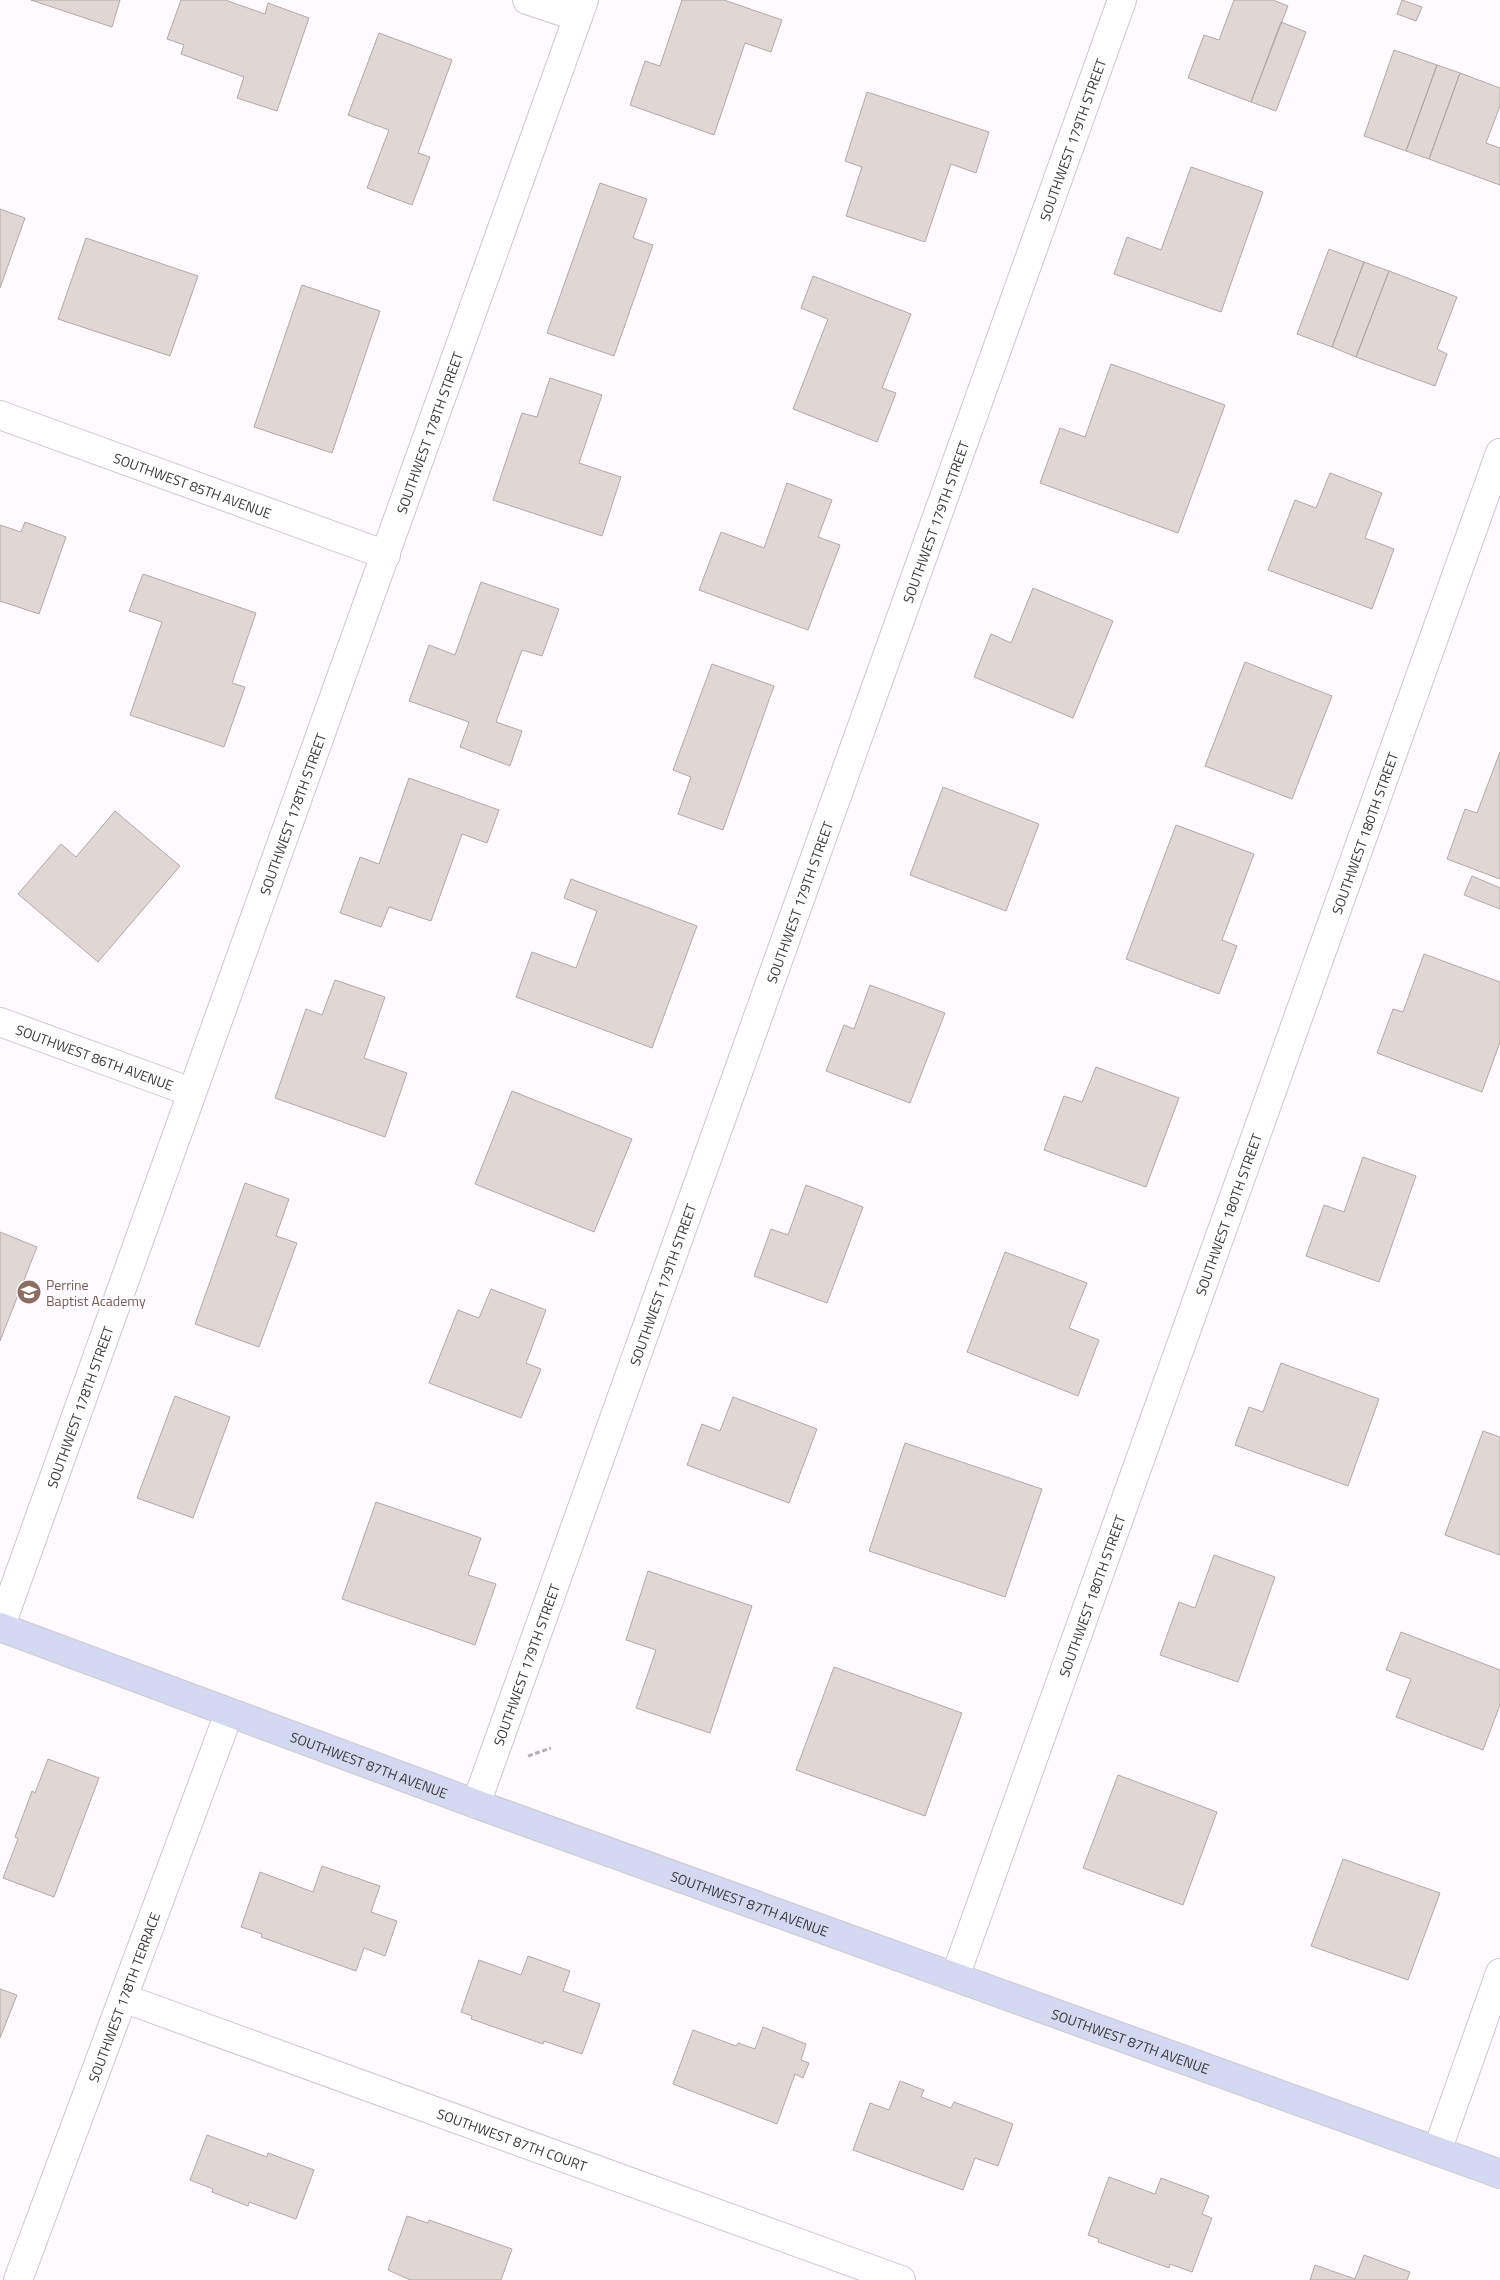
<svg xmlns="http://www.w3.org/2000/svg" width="1500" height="2280" viewBox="0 0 1500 2280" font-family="'Titillium Web',sans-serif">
<rect width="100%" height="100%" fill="#fefaff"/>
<path fill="#e0d7d4" stroke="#b2a9a6" d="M31,0h89l-8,27z
M181,0h44l40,14 3,-11 41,15 -32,93 -40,-13 7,-21 -63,-23 3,-9 -17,-6z
M682,0h42l58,20 -11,32 -26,-9 -31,92 -84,-30 15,-44 15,5z
M1234,0h39l15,6 -37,96 -63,-24 16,-43 15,5z
M1402,0l20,7 -6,14 -19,-7z
M1281,22l25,10 -30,79 -25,-9z
M379,33l73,27 -34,93 12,4 -18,48 -45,-17 22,-58 -41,-15z
M1394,50l43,15 -31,86 -42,-15z
M1437,65l23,8 -31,86 -23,-8z
M1460,73l40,15v18l-14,37 14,5v37l-71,-26z
M867,92l122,40 -13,41 -25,-9 -26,78 -79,-26 16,-49 -17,-6z
M1191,167l72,25 -42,120 -107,-38 13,-37 34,13z
M600,183l47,16 -14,39 20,7 -39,111 -67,-23z
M0,209l25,9 -25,70z
M86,238l112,38 -28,80 -112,-37z
M1329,249l35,13 -32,85 -35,-13z
M1364,262l25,9 -33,86 -24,-10z
M1389,271l68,26 -20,52 10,5 -12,32 -79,-29z
M813,276l98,38 -29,74 14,5 -19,49 -84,-33 35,-90 -27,-11z
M302,285l78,26 -48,142 -78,-26z
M1111,364l114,41 -47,128 -138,-50 20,-55 25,9z
M550,378l52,17 -23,68 42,14 -19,59 -109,-36 29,-87 15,4z
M1330,473l52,20 -17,45 29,11 -22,60 -104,-39 27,-70 21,8z
M787,483l45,17 -14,37 22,8 -32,85 -109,-40 22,-58 43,16z
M25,522l41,15 -27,77 -39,-13v-76l21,7z
M143,574l113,39 -24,70 13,4 -21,60 -94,-32 32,-93 -33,-11z
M481,582l78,27 -17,47 -20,-6 -26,72 26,9 -12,35 -50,-19 9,-25 -60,-21 20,-56 26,10z
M1033,588l80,33 -40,97 -99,-41 17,-43 20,9z
M1245,662l87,34 -40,103 -87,-33z
M712,664l62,22 -51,144 -45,-16 13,-37 -18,-7z
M1500,752v127l-53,-20 18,-50 12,4z
M409,778l90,32 -12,33 -25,-9 -31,87 -42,-14 -8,20 -41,-14 20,-56 19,7z
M943,787l96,37 -33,87 -96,-36z
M115,811l65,55 -82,96 -80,-68 43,-50 15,13z
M1176,825l78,29 -32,86 15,6 -18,48 -93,-35z
M1472,876l28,12v21l-36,-14z
M571,879l126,47 -45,122 -136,-51 16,-45 44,16 21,-57 -33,-13z
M1424,954l76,28v60l-18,50 -105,-39 16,-44 10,3z
M335,980l50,17 -21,61 43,15 -22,64 -110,-39 31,-89 16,6z
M870,985l75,28 -35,90 -84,-32 18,-46 10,4z
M1096,1067l83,31 -33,89 -102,-37 20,-54 18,6z
M512,1091l120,48 -38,93 -119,-48z
M1363,1157l53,19 -37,106 -73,-26 18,-51 20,7z
M245,1183l44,16 -13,37 21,7 -38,104 -64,-23z
M806,1185l57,22 -36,96 -73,-27 17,-47 17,6z
M0,1232l37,15 -37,94z
M1005,1252l82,31 -18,45 30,12 -21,56 -111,-44z
M491,1289l55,21 -20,53 15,6 -20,49 -92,-35 29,-73 21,8z
M1281,1363l98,36 -31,87 -113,-41 14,-38 14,5z
M175,1396l55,21 -37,101 -56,-20z
M733,1397l84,32 -28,74 -102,-38 15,-41 18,7z
M1483,1431l17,6v118l-55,-20z
M905,1443l137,46 -37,108 -136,-46z
M376,1502l105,36 -13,37 28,9 -21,61 -133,-46z
M1214,1555l61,22 -37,105 -78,-27 19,-53 16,6z
M648,1571l104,35 -42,127 -74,-25 20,-58 -30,-10z
M1401,1632l99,38v35l-17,45 -87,-33 15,-38 -25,-9z
M834,1667l128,46 -37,103 -129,-46z
M48,1759l51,19 -45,119 -51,-19 15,-39 -3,-2 17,-46 3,2z
M1118,1775l99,37 -34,93 -100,-37z
M1343,1859l97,34 -32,87 -97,-34z
M322,1866l58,20 -9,26 26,9 -12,35 -21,-8 -8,23 -95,-34 1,-3 -21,-7 19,-55 53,20z
M528,1956l42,15 -7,20 37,13 -18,50 -38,-13 -1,3 -72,-25 1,-3 -11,-4 18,-52 42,15z
M0,1989l17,6 -17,43z
M763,2027l43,17 -5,16 8,3 -6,15 -8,-4 -18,50 -104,-40 20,-54 43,16 2,-3 17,6z
M900,2081l24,9 -3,7 30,11 3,-6 59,22 -15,42 -23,-8 -12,32 -110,-40 17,-47 19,7z
M207,2135l60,22 1,-4 46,17 -18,49 -47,-17 -1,4 -36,-14 1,-3 -23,-9z
M1109,2177l46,17 6,-16 48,18 -7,18 10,4 -20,54 -22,-8 -1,4 -71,-26 1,-3 -11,-4z
M407,2216l21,7 1,-3 83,29 -11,31h-91l-22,-10z
M1364,2255l46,17 -3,8h-97l5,-15 40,14z"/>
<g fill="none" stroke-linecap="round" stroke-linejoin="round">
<defs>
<g id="street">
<path d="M527,0l51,17"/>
<path id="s1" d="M0,415l386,140"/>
<path id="s2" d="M0,1022l191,70"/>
<path id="s3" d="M0,1628l584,-1628"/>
<path id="s4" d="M476,1804l646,-1804"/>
<path id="s5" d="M955,1977l545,-1524"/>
<path id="s6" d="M123,1998l778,282"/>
<path d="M1437,2151l63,-178"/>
<path id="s7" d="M18,2280l211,-567"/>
</g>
<g id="secondary">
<path id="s8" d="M0,1627l476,177 1024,370"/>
</g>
</defs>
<use href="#street" stroke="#cdc7ce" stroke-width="30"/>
<use href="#secondary" stroke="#cdc7ce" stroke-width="30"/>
<path stroke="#b5b2b6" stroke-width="3" stroke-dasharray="5 2.5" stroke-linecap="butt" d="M528,1756l23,-8"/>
<use href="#street" stroke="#fff" stroke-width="28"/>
<use href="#secondary" stroke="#d3d9f1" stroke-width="28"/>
</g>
<defs>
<symbol id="school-disc" viewBox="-11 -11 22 22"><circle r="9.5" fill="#8d6e63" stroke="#fefaff"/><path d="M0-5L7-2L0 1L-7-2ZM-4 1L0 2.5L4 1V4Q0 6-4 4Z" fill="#fff"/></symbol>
</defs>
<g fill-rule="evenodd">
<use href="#school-disc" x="15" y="1278" width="28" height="28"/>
</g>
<g text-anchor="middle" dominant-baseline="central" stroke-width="5" stroke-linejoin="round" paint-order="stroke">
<g font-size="14" fill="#3b393c" stroke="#fefaff">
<text stroke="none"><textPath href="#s4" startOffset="1768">SOUTHWEST 179TH STREET</textPath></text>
<text stroke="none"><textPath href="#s3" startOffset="1270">SOUTHWEST 178TH STREET</textPath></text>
<text stroke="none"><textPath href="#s1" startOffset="205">SOUTHWEST 85TH AVENUE</textPath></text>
<text stroke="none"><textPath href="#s4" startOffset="1362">SOUTHWEST 179TH STREET</textPath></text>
<text stroke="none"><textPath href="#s3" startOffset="865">SOUTHWEST 178TH STREET</textPath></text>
<text stroke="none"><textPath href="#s5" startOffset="1215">SOUTHWEST 180TH STREET</textPath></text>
<text stroke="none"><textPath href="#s4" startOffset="958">SOUTHWEST 179TH STREET</textPath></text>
<text stroke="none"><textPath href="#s2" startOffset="101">SOUTHWEST 86TH AVENUE</textPath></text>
<text stroke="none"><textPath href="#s5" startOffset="810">SOUTHWEST 180TH STREET</textPath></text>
<text stroke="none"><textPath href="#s4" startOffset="552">SOUTHWEST 179TH STREET</textPath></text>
<text stroke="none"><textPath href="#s3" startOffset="235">SOUTHWEST 178TH STREET</textPath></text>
<text stroke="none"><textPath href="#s5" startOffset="405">SOUTHWEST 180TH STREET</textPath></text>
<text stroke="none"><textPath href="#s4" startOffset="148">SOUTHWEST 179TH STREET</textPath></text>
<text stroke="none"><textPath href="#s8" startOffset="394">SOUTHWEST 87TH AVENUE</textPath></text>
<text stroke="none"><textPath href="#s8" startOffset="799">SOUTHWEST 87TH AVENUE</textPath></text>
<text stroke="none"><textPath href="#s7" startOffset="302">SOUTHWEST 178TH TERRACE</textPath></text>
<text stroke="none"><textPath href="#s8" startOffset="1204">SOUTHWEST 87TH AVENUE</textPath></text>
<text stroke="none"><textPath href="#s6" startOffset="414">SOUTHWEST 87TH COURT</textPath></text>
</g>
<g font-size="14" fill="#785e54" stroke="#fefaff" text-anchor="start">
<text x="46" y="1284">Perrine<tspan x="46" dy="16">Baptist Academy</tspan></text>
</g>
</g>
</svg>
